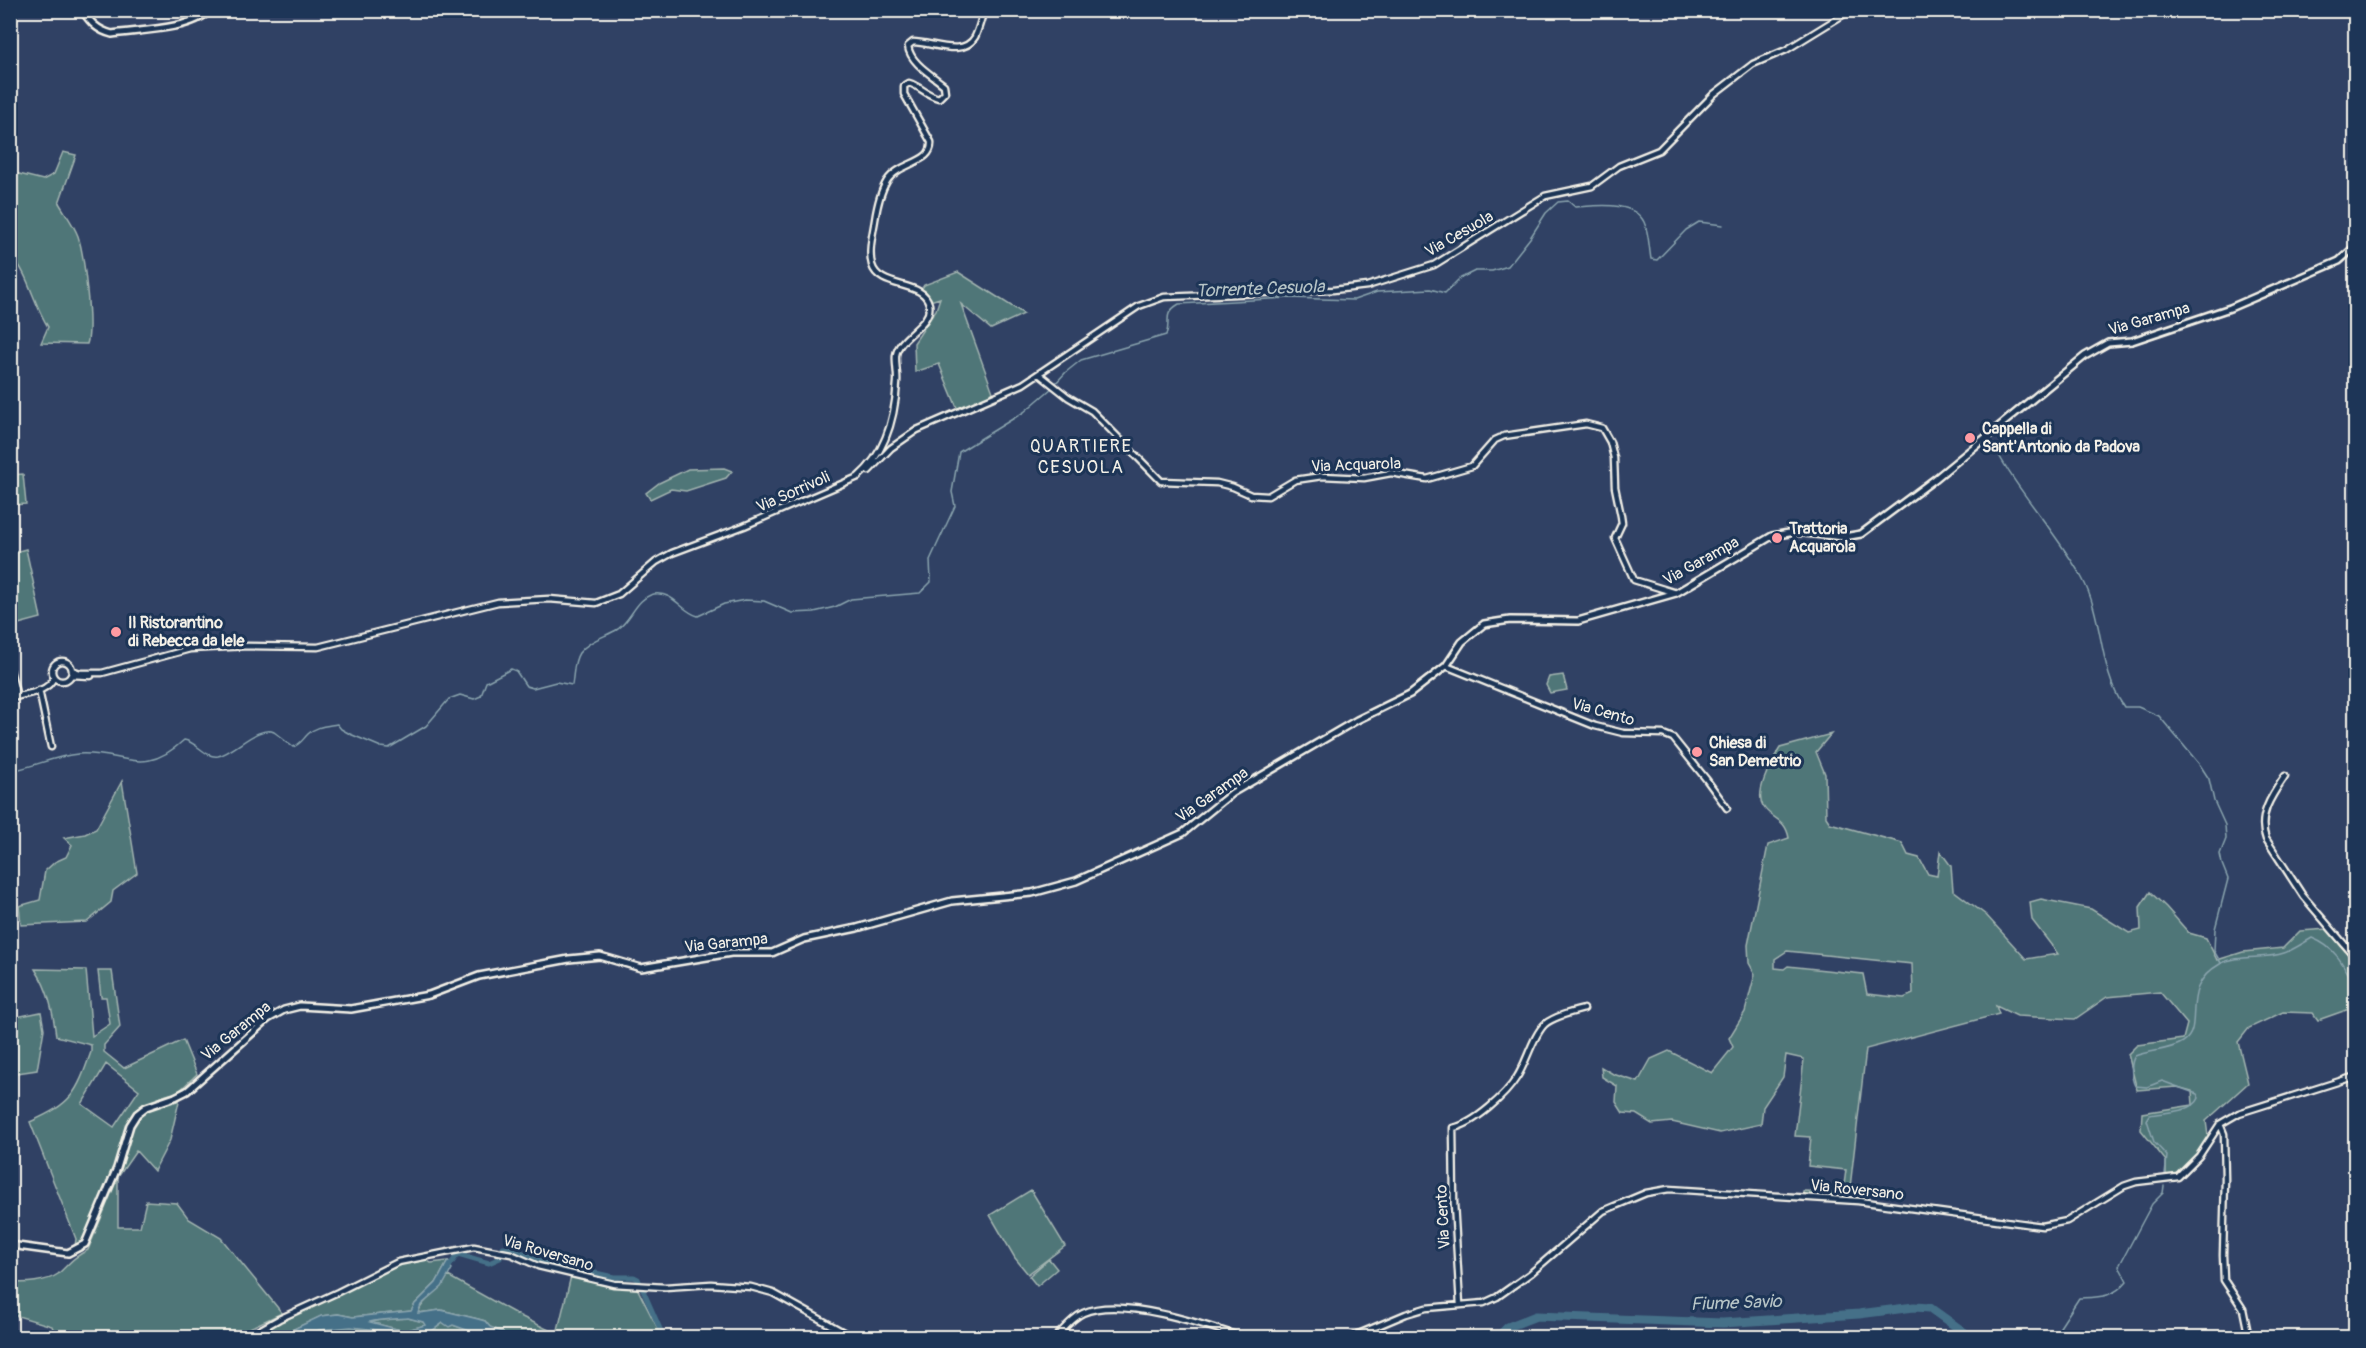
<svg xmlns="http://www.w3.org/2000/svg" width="2366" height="1348" viewBox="0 0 2366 1348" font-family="Pangolin,sans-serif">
<rect width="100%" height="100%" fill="#304164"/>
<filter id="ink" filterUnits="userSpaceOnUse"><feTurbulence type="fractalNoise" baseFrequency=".0167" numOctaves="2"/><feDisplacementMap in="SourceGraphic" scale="12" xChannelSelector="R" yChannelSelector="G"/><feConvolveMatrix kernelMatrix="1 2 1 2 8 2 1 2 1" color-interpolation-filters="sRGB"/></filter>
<g filter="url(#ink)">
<path fill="#507678" stroke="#a2b4b0" stroke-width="1.5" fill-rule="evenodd" d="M63,152l13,3 -17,48c6,10 15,22 19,33 6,18 15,91 9,108l-46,-1 7,-16c-15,-24 -19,-52 -37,-73v-82l32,8 11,-6z
M958,272l66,42 -33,15 -30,-25 33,91 -36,15 -19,-46 -24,8 -1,-29 22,-33 4,-12 -10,3 -9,-11 3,-5z
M724,468l8,3 -6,7 -40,13 -15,-2 -21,10 -4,-6 13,-10 29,-14z
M23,474l3,30 -15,1v-30z
M26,549l15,69 -30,8v-73z
M1563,675l4,15 -17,3 -4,-8 3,-8z
M1831,734l-15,18 9,22 1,43 4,6 72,20 6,12 11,3 9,16 9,2 3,-25 11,15 2,24 33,25 40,44 32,-5 -26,-34 -2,-18 11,-3 50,10 38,24 12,-3 -1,-23 10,-15 16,15 23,26 17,5 11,22 26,-8 40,-4 17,-17 28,-2 27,34v44l-37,13 -5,-7 -30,-1 -34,16 -11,14 10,41 -42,38 2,15c-11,17 -20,38 -42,40v-15l-25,-31 1,-17 51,-8 -1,-14 -15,-4 -40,3 -9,-36 9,-9 46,-6 4,-15 -27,-32 -53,5 -32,22 -58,-3 -21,-10 3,8 -133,35 -17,147 -46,-1v-4l40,1 3,-22 -38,-4 3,-29 -16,-1 9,-77 -18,-4 -3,22 -20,30 -2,17 -41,9 -48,-11 -20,2 -16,-10 -13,-1 -7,-11 1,-16 -15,-9 -1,-10 12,7 25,8 13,-23 18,-8 43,22 21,-26 -4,-9 16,-26 10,-38 -6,-11 -1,-18 20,-100 21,-7c-4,-21 -18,-18 -26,-32 -9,-15 9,-45 17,-58zM1787,951l125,13 1,30 -9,4 -37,-4 -4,-20 -75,-8 -4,3 -9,-1v-9z
M122,781l15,92 -24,18 -2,11 -24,20 -66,3 -2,-19 21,-6 5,-29 10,-9 11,-5 6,-12 -8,-7 21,-4 11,-5z
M35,969l51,1 6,66 18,-12 -4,-27h-5l-3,-26h14l8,56 -16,18v7l20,16 59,-28 14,34 -19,18 -15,4 -29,17 -9,21 -9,33 -35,75 -6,4 1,-7 -46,-117c42,-19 46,-27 61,-70v-7l-35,-9c-3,-24 -7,-46 -21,-67zM106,1064l33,26 -25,37 -32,-23z
M41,1012l3,17 -7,41 -26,4v-56z
M180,1097l-10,43 -16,31 -18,-20 -18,26v50h22l6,-26 31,2 12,16 32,19 61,75 -52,24h-174l-4,-11 -41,-12 -1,-32c14,2 37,0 48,-8 11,-10 15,-17 30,-24l30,-73 12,-43 7,-16 12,-9z
M1031,1190l34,56 -37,28 -13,-16 -25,-43z
M425,1259l6,4 17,-2 -12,22 -21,21 -3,7 -59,6 -15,-3 -16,2 -45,21 -31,1 152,-75z
M1049,1259l8,10 -20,17 -8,-10z
M448,1276l70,39 39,19 14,-58 38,9 28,3 25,49h-154l-6,-5 -12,-5 -5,-6 -7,-2 -37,-9 -23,3c5,-15 22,-21 30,-37z
M408,1318l16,4 2,3 -22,6 -35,-9c11,-3 27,-3 39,-4z
M443,1323l10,2 33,12 -182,1 15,-8 32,-3 36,4 15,6 27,-4z"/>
<path fill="#447088" stroke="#8aa4ae" stroke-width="1.5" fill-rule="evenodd" d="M448,1261l4,3 -2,3 2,2 -10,18 -21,18 -3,8 23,-3 37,9 7,2 5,6 12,5 6,5h-22l-33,-12 -4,2 -6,-4 -14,10 -27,4 -15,-6 -36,-4 -32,3 -15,7h-27l44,-21 17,-2 15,3 58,-6 4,-7 21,-21zM408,1318l15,4 2,3 -21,6 -34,-9c9,-3 27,-3 38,-4z"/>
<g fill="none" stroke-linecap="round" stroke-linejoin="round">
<path stroke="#8aa4ae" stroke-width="1.5" d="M1055,384l11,-12 15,-12 85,-25c6,-15 -5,-20 13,-31l109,-6 66,2 23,-8 53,-3 15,4 14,-14 16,-8h17l16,-5 22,-28 16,-25 12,-11 10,-1 7,6c21,-1 58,-7 69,15 5,11 5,26 7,37l6,1 29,-30 13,-8 24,3
M1993,444c24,48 63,87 89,134 22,40 16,91 42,129h14l21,9 41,49 9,14 5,22 11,24 1,14 -6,15 2,10 6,15 -13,50 -1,22 7,12
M10,771c24,-4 44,-15 68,-17 47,-3 64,25 106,-14 13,2 21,18 34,16 16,-3 41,-32 56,-24 6,4 13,11 19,15 8,-3 9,-7 15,-13 8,-8 19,-8 29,-10l4,5 9,5 31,13 8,1 37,-22 23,-27 11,-4 14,4 7,-3 5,-14 25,-13 5,2 10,15 7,2 23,-6 16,3c2,-11 1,-23 7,-32 10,-13 26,-16 39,-24 14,-10 18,-31 36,-35 19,-3 28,18 44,22l26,-12 21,-4 19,1 28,12 22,-1 21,-5 16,-8 69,-6 11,-11 -1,-22 25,-54 -3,-14 7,-40 65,-40 28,-24
M2165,1175l2,-19 -13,-14 -7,-22 3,-5c13,-3 43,-2 49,-17l-2,-4 -35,-13 -15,6 -12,-1c-4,-8 -5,-23 0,-30 15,-6 34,-5 48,-14 23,-14 -6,-54 37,-78 18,-10 44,-4 64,-11 9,-3 19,-10 28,-15 25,10 32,28 44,50
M2053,1338l26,-40c20,-1 34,0 48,-17l-8,-15 33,-62 11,-11 1,-7"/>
<path stroke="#447088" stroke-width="5" d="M448,1268l10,-14 31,9 11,-5 3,-11 9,1 32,14 70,15h20l4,2 26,59"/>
<path stroke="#447088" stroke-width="9" d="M1497,1338l11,-11 28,-11 187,7 136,-9 55,-7 16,1 42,30"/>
<defs>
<path id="minor" d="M1039,374l29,23 24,14 69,70 56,2 16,4 18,8 17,1 27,-16 27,-4 42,2 27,-5 36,6 45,-13 23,-26 9,-4 82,-12 16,4 8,14 4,16 1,29 6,29 1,7 -7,15 19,42 42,13
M869,471l22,-23 26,-18 106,-46 116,-78 25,-9 169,-7 34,-4 67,-21 111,-69 47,-10 27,-20 40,-16 55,-56 39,-30 33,-14 65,-40
M52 671a10 10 0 1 1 20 0a10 10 0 1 1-20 0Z
M1446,666l149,60 28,7 40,1 10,4 33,41 21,29
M10,670l7,27
M72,670l8,3h22l88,-24 58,-3 70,1 180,-45 51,-3 47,4 23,-9 37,-32 16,-9 72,-27 114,-49c27,-23 37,-60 39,-94 1,-9 -2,-19 -1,-28 3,-20 37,-30 33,-51 -5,-24 -50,-14 -57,-39 -4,-14 1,-32 3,-45 2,-13 5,-28 12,-39 13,-20 46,-17 44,-39l-27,-48v-8l5,-3c11,3 17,12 30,15l6,-6 -1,-7c-12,-10 -34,-22 -36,-39l5,-4c19,0 50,16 62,-5 4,-8 6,-18 9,-27
M71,675l20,1
M39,690l12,57
M10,698c15,-4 38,-5 44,-21
M2285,776c-13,19 -28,40 -19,63l37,57 53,62
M2220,1124l4,10 1,45 -2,76 1,25 19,29 6,29
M1460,1305l-6,-102 -1,-75c21,-4 53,-33 64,-51 9,-13 16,-42 28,-53 10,-8 27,-12 39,-15
M241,1338l15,-6 23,-13 59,-27 60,-30 76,-15 37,7 27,12 76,18 51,3 46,-3 40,3 22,6 81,45
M1055,1338c9,-9 17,-20 28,-25 38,-17 123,12 162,25
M1349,1338l57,-24 20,-6 58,-5 13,-6 34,-24 72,-62 43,-18 23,-4 189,12 184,25 25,-5 57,-35 12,-4 42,-5 21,-21 21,-32 19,-11 117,-37"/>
<path id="tertiary" d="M82,10c9,13 15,20 30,24 27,-4 79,-4 98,-24
M10,1245l58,8 17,-9 32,-76 13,-43 7,-11 9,-7 29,-10 12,-6 81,-72 16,-9 16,-4 51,3 78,-14 50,-19 90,-17 31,-3 41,12 90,-15h41l32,-14 53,-11 95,-27 80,-8 44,-12 107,-48 49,-40 125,-73 53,-26 36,-28 16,-24 22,-18 26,-4 68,1 98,-28 96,-57 23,-4 49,5 17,-3 74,-55 150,-123 23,-13 24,-2 98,-33 109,-47 17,-15"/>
</defs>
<use href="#minor" stroke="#f4f1e8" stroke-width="9"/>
<use href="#tertiary" stroke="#f4f1e8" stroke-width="10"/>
<use href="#minor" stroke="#1d3557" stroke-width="4.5"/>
<use href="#tertiary" stroke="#1d3557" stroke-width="5"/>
</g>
</g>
<g fill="#ff9aa2" stroke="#1d3557" stroke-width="2">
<circle cx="1970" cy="438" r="6"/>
<circle cx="1777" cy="538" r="6"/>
<circle cx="116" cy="632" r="6"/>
<circle cx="1697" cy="752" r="6"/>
</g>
<g text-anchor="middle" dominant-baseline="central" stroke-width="6" stroke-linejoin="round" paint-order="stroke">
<g font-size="16" fill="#f4f1e8" stroke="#1d3557">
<text transform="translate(1459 234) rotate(-30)">Via Cesuola</text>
<text transform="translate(2149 319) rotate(-16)">Via Garampa</text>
<text transform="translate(1356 465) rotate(-2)">Via Acquarola</text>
<text transform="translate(793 492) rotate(-24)">Via Sorrivoli</text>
<text transform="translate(1701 561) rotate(-29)">Via Garampa</text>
<text transform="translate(1603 712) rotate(16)">Via Cento</text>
<text transform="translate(1212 795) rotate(-35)">Via Garampa</text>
<text transform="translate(726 943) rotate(-6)">Via Garampa</text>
<text transform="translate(236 1031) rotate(-39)">Via Garampa</text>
<text transform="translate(1857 1190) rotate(6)">Via Roversano</text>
<text transform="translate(1443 1217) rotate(-93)">Via Cento</text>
<text transform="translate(548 1253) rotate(16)">Via Roversano</text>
</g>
<g font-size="16" font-weight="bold" fill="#f4f1e8" stroke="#1d3557" text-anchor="start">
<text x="1982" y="429">Cappella di<tspan x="1982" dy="18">Sant'Antonio da Padova</tspan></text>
<text x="1789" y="529">Trattoria<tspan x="1789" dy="18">Acquarola</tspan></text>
<text x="128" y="623">Il Ristorantino<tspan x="128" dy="18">di Rebecca da lele</tspan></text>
<text x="1709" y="743">Chiesa di<tspan x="1709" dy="18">San Demetrio</tspan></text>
</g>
<g font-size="18" font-style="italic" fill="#b6c4c6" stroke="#1d3557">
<text transform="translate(1260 289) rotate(-2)">Torrente Cesuola</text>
<text transform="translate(1736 1303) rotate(-2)">Fiume Savio</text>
</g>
<g font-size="18" letter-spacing="1.5" fill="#f4f1e8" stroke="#1d3557">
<text x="1081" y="446">QUARTIERE<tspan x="1081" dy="21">CESUOLA</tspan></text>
</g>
</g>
<rect width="2366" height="1348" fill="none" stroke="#1d3557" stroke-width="36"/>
<rect x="18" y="18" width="2330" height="1312" fill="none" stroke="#f4f1e8" stroke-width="2" filter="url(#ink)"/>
</svg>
